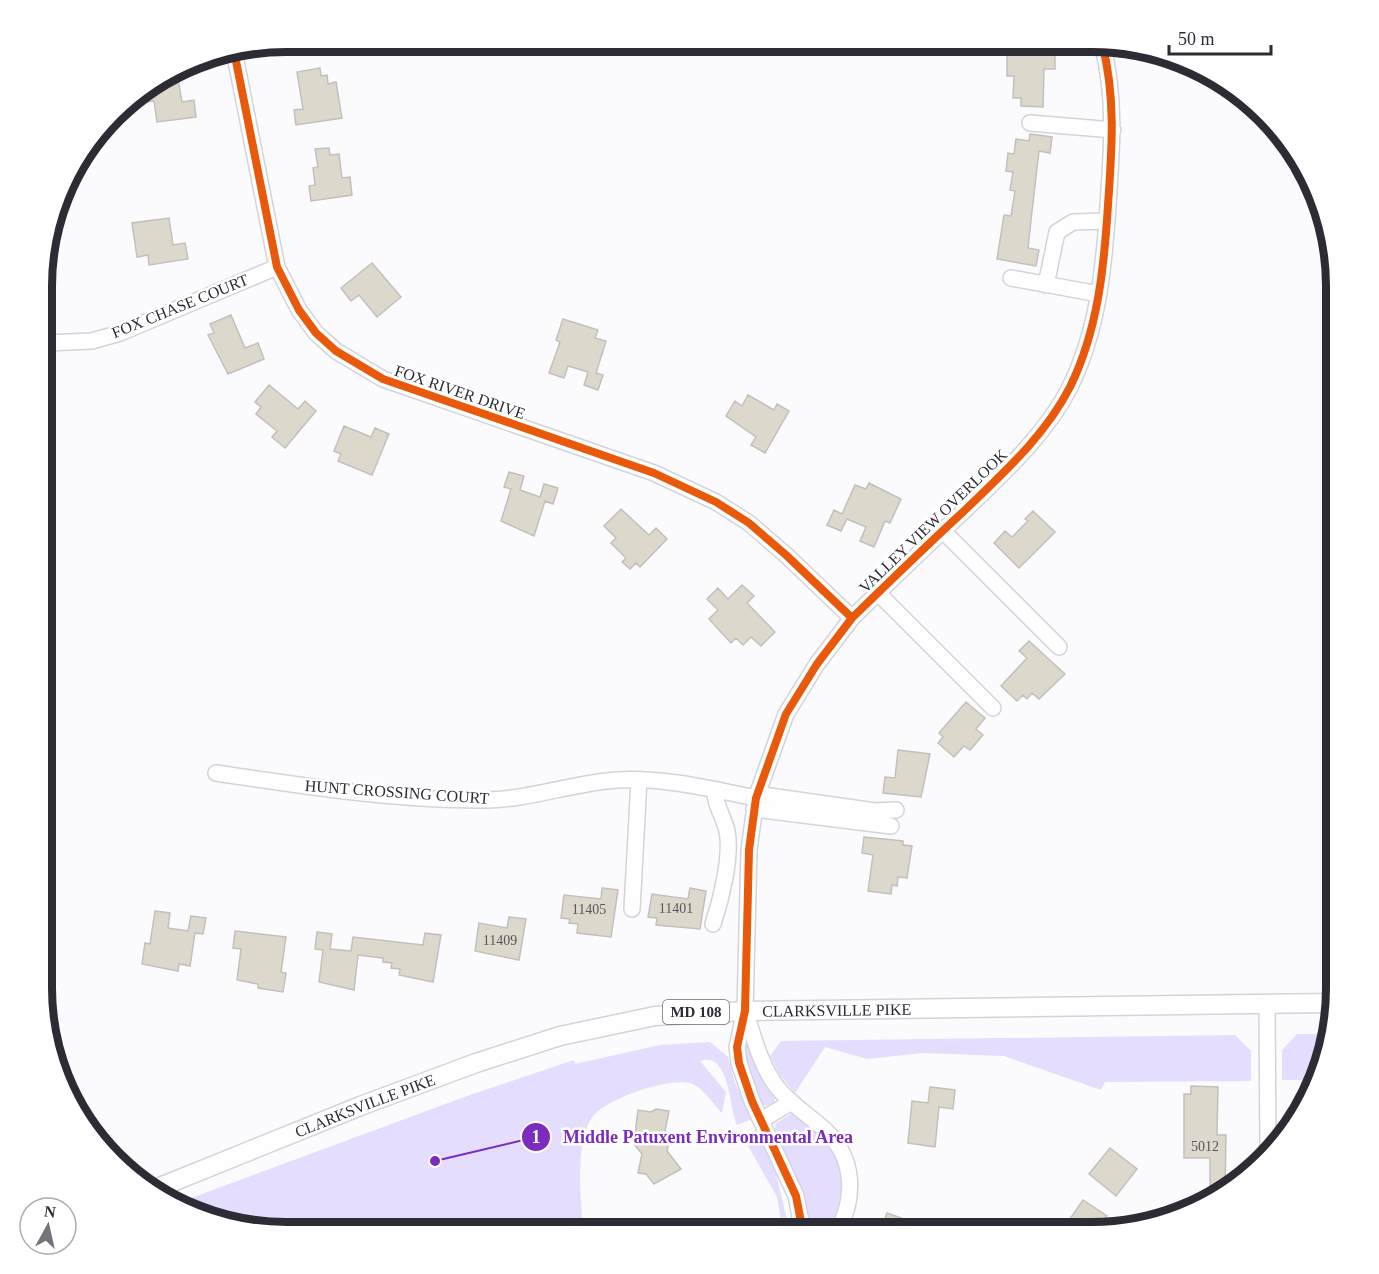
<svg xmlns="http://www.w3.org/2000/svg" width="1379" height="1274" viewBox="0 0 1379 1274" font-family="Georgia,serif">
<rect width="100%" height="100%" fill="#fbfafd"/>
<path fill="#e4ddfd" d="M1297,1034h29l-10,46h-34v-30z
M1235,1035l16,16v30l-146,1 -4,8 -97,-34 -81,-3 -56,6 -42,-12 -30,46 -16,-19 -9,-18 11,-15z
M749,1041l7,26 19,30 -1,8 -4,2 -8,-3 -12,-27 -7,-35z
M710,1042l18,15 7,26 17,36 -15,6c-8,-18 -7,-74 -37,-64l26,31 -4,21c-8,-8 -19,-25 -29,-29 -22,-8 -84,14 -99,31 -4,4 -8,15 -10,20 -7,31 -3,65 -1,97h-297l-111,-28 292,-108 107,-36 1,4 85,-19z
M791,1114l6,1c25,22 51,44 47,81 -1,12 -8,25 -12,36h-22l-13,-52 -22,-50 1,-7z
M757,1129l19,45 14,58h-7l-6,-35 -34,-60z"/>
<path fill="#ddd8cc" stroke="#c2c0bd" stroke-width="1.5" d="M1007,53l48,1v15h-11l-1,38 -22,-1v-8h-8l1,-22h-7z
M320,68l1,8 6,-1 1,9 8,-2 6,36 -46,7 -2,-15 9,-1 -6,-37z
M177,72l5,30 12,-2 2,17 -39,5 -3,-21 -6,1 -2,-11z
M1030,134l22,3 -2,16 -11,-2 -7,60 -4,37 11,2 -3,16 -39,-7 7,-44 7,1 4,-25 -5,-1 3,-18 -7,-1 2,-18 6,1 2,-15 13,2z
M329,148l1,7 9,-1 3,24 8,-1 2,18 -41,6 -2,-15 6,-1 -2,-17 5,-1 -3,-18z
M169,218l4,27 12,-2 3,16 -39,6 -1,-10 -11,2 -5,-34z
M372,263l29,34 -24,20 -18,-22 -8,6 -10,-13z
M231,315l14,33 13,-5 6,16 -36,15 -20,-39 6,-2 -4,-9z
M563,319l35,11 -3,8 11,3 -10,32 7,2 -5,15 -14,-5 4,-13 -20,-6 -4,12 -15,-5 11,-31 -4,-2z
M269,385l29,24 7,-8 11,10 -31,37 -13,-11 5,-6 -21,-17 5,-7 -6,-5z
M748,395l26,15 3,-6 12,7 -24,42 -14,-8 5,-8 -30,-21 9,-15 7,5z
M344,426l27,11 4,-9 14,6 -17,41 -34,-14 3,-7 -7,-3z
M509,472l15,4 -4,14 20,7 4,-13 14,4 -5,16 -8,-3 -11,35 -33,-15 10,-32 -7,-2z
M869,483l32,16 -11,24 -5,-2 -11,26 -14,-6 6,-14 -19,-8 -6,12 -14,-6 7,-15 8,4 13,-29 11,4z
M621,509l28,26 7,-7 11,11 -27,28 -4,-4 -6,6 -8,-7 4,-4 -15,-15 5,-5 -12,-12z
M1033,511l22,21 -36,36 -25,-25 11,-12 7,6 16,-16 -3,-2z
M742,585l12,11 -7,7 28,29 -14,14 -10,-9 -8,8 -7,-7 -5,5 -22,-24 9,-9 -11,-11 11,-11 10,11z
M1029,641l36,33 -26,25 -7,-6 -5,6 -4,-4 -6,6 -16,-15 26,-28 -8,-7z
M966,702l19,16 -9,11 7,6 -13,15 -6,-4 -10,11 -16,-14 5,-6 -4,-4z
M898,750l32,4 -9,43 -38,-4 2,-16 10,1z
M864,837l39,4v4l9,1 -5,32 -9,-1 -1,9 -5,-1 -1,9 -23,-3 5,-36 -11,-2z
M602,888l16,2 -7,47 -34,-4 1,-9 -9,-1 1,-4 -9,-1 3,-23 37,4z
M690,888l16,3 -6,38 -44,-4 1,-7 -9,-1 4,-23 36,5z
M155,911l15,2 -2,15 20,3 3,-15 15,2 -3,16 -8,-1 -5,33 -11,-2 -1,7 -36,-7 3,-21 5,1z
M509,917l17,2 -7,41 -44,-9 4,-28 28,5z
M235,931l51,6 -5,35 5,1 -3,19 -25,-4v-4l-21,-4 4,-31 -8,-1z
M317,932l15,2 -2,15 21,2 2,-14 70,8 2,-12 16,2 -8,47 -34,-7 1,-6 -9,-1 1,-5 -9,-1v-4l-25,-3 -4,35 -35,-8 4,-32 -8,-1z
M1191,1086l27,1 -1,48h9l-1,54 -15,10v-41h-26v-64h7z
M930,1087l25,3 -2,19 -14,-2 -4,40 -27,-4 4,-42 16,2z
M656,1109l13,2 -4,20 5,6 -3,14 14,18 -27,15 -8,-10 -8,-1 4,-19 -8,-10 4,-34 13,2z
M1110,1148l27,21 -21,27 -27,-22z
M1083,1200l24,16 -9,12 -5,-3 -4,7h-28z
M887,1213l25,9 -3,10h-29z"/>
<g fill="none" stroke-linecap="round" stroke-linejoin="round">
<defs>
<path id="minor" d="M234,51l43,216 22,43 17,23 20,18 47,28 271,94 62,29 33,21 37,32 66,63
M1030,123l83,7
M1011,278l88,16
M1046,285l11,-53 16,-10 34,-1
M46,343l46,-2 28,-8 157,-66
M943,531l116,116
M878,593l115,115
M216,773c89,13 181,28 271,27 44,-1 86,-17 130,-20 46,-3 94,9 139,18
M757,794l118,17 21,-1
M754,809l137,17
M632,909l7,-129
M713,924c8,-24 19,-68 14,-93 -3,-14 -13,-27 -12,-41
M1267,1003l1,150
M745,1011c9,26 15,54 32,76 14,18 32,28 48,43 30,28 31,68 12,102
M763,1119l27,-16
M803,1232l-7,-36 -44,-95 -13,-38 -2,-16 8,-36 4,-161 7,-52 30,-84 31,-50 35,-46c37,-36 74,-72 112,-107 39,-38 81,-75 106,-124 28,-57 34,-119 38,-182 4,-56 8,-108 -6,-162"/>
<g id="major">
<path id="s1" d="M155,1189l208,-84 113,-42 84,-27 95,-20 90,-5 589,-8"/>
</g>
</defs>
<use href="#minor" stroke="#d4d3d9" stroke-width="18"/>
<use href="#major" stroke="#d4d3d9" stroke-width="21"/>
<use href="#minor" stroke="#fefeff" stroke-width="15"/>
<use href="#major" stroke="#fefeff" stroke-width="18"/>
<defs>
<path id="cycleway" d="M234,51l43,216 22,43 17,23 20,18 47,28 271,94 62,29 33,21 37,32 66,63
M803,1232l-7,-36 -44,-95 -13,-38 -2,-16 8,-36 4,-161 7,-52 30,-84 31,-50 35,-46c37,-36 74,-72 112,-107 39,-38 81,-75 106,-124 28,-57 34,-119 38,-182 4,-56 8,-108 -6,-162"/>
</defs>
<use href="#cycleway" stroke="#fff" stroke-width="11"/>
<use href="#cycleway" stroke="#e8590c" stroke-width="8"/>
</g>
<g text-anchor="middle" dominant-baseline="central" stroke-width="5" stroke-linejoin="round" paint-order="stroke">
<g font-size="14" fill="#595659">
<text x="676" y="908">11401</text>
<text x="589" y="909">11405</text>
<text x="500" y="940">11409</text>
<text x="1205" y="1146">5012</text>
</g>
<rect fill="#fff" stroke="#6c6b70" stroke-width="1.5" x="663" y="1000" width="66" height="24" rx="4.5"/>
<g font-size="15" font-weight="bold" fill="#2d2b33">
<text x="696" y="1012">MD 108</text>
</g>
<g font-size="16" fill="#2d2b33" stroke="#fff">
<text transform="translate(180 306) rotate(-22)">FOX CHASE COURT</text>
<text transform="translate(460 392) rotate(19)">FOX RIVER DRIVE</text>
<text transform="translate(933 521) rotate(-44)">VALLEY VIEW OVERLOOK</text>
<text transform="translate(397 792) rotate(4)">HUNT CROSSING COURT</text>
<text stroke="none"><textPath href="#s1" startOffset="712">CLARKSVILLE PIKE</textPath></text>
<text stroke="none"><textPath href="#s1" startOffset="226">CLARKSVILLE PIKE</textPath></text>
</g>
</g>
<path d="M0 0H1379V1274H0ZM286 52H1092A234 234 0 0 1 1326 286V988A234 234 0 0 1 1092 1222H286A234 234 0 0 1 52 988V286A234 234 0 0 1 286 52Z" fill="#fff" fill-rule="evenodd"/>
<path fill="none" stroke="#2d2b33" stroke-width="8" d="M286 52H1092A234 234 0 0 1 1326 286V988A234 234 0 0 1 1092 1222H286A234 234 0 0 1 52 988V286A234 234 0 0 1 286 52Z"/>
<path fill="none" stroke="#7b2cbf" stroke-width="2" d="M435 1161L536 1137"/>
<g fill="#7b2cbf" stroke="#fff" stroke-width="2">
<circle cx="435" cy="1161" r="6"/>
<circle cx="536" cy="1137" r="15"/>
</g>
<g font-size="18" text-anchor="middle" font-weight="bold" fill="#fff">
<text x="536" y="1143">1</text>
</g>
<g font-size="18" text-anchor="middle" font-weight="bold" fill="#7b2cbf" stroke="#fff" stroke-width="5" stroke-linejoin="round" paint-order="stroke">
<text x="708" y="1143">Middle Patuxent Environmental Area</text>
</g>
<g transform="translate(48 1226) rotate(8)"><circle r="28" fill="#ffffff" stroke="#abaaad" stroke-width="1.5"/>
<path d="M0-4.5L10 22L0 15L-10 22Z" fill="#75737a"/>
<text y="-9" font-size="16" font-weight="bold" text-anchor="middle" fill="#2d2b33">N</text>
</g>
<path d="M1169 45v9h102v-9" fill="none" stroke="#2d2b33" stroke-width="3"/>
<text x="1178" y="45" font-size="18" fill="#2d2b33" stroke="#ffffff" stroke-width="4.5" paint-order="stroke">50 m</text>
</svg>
